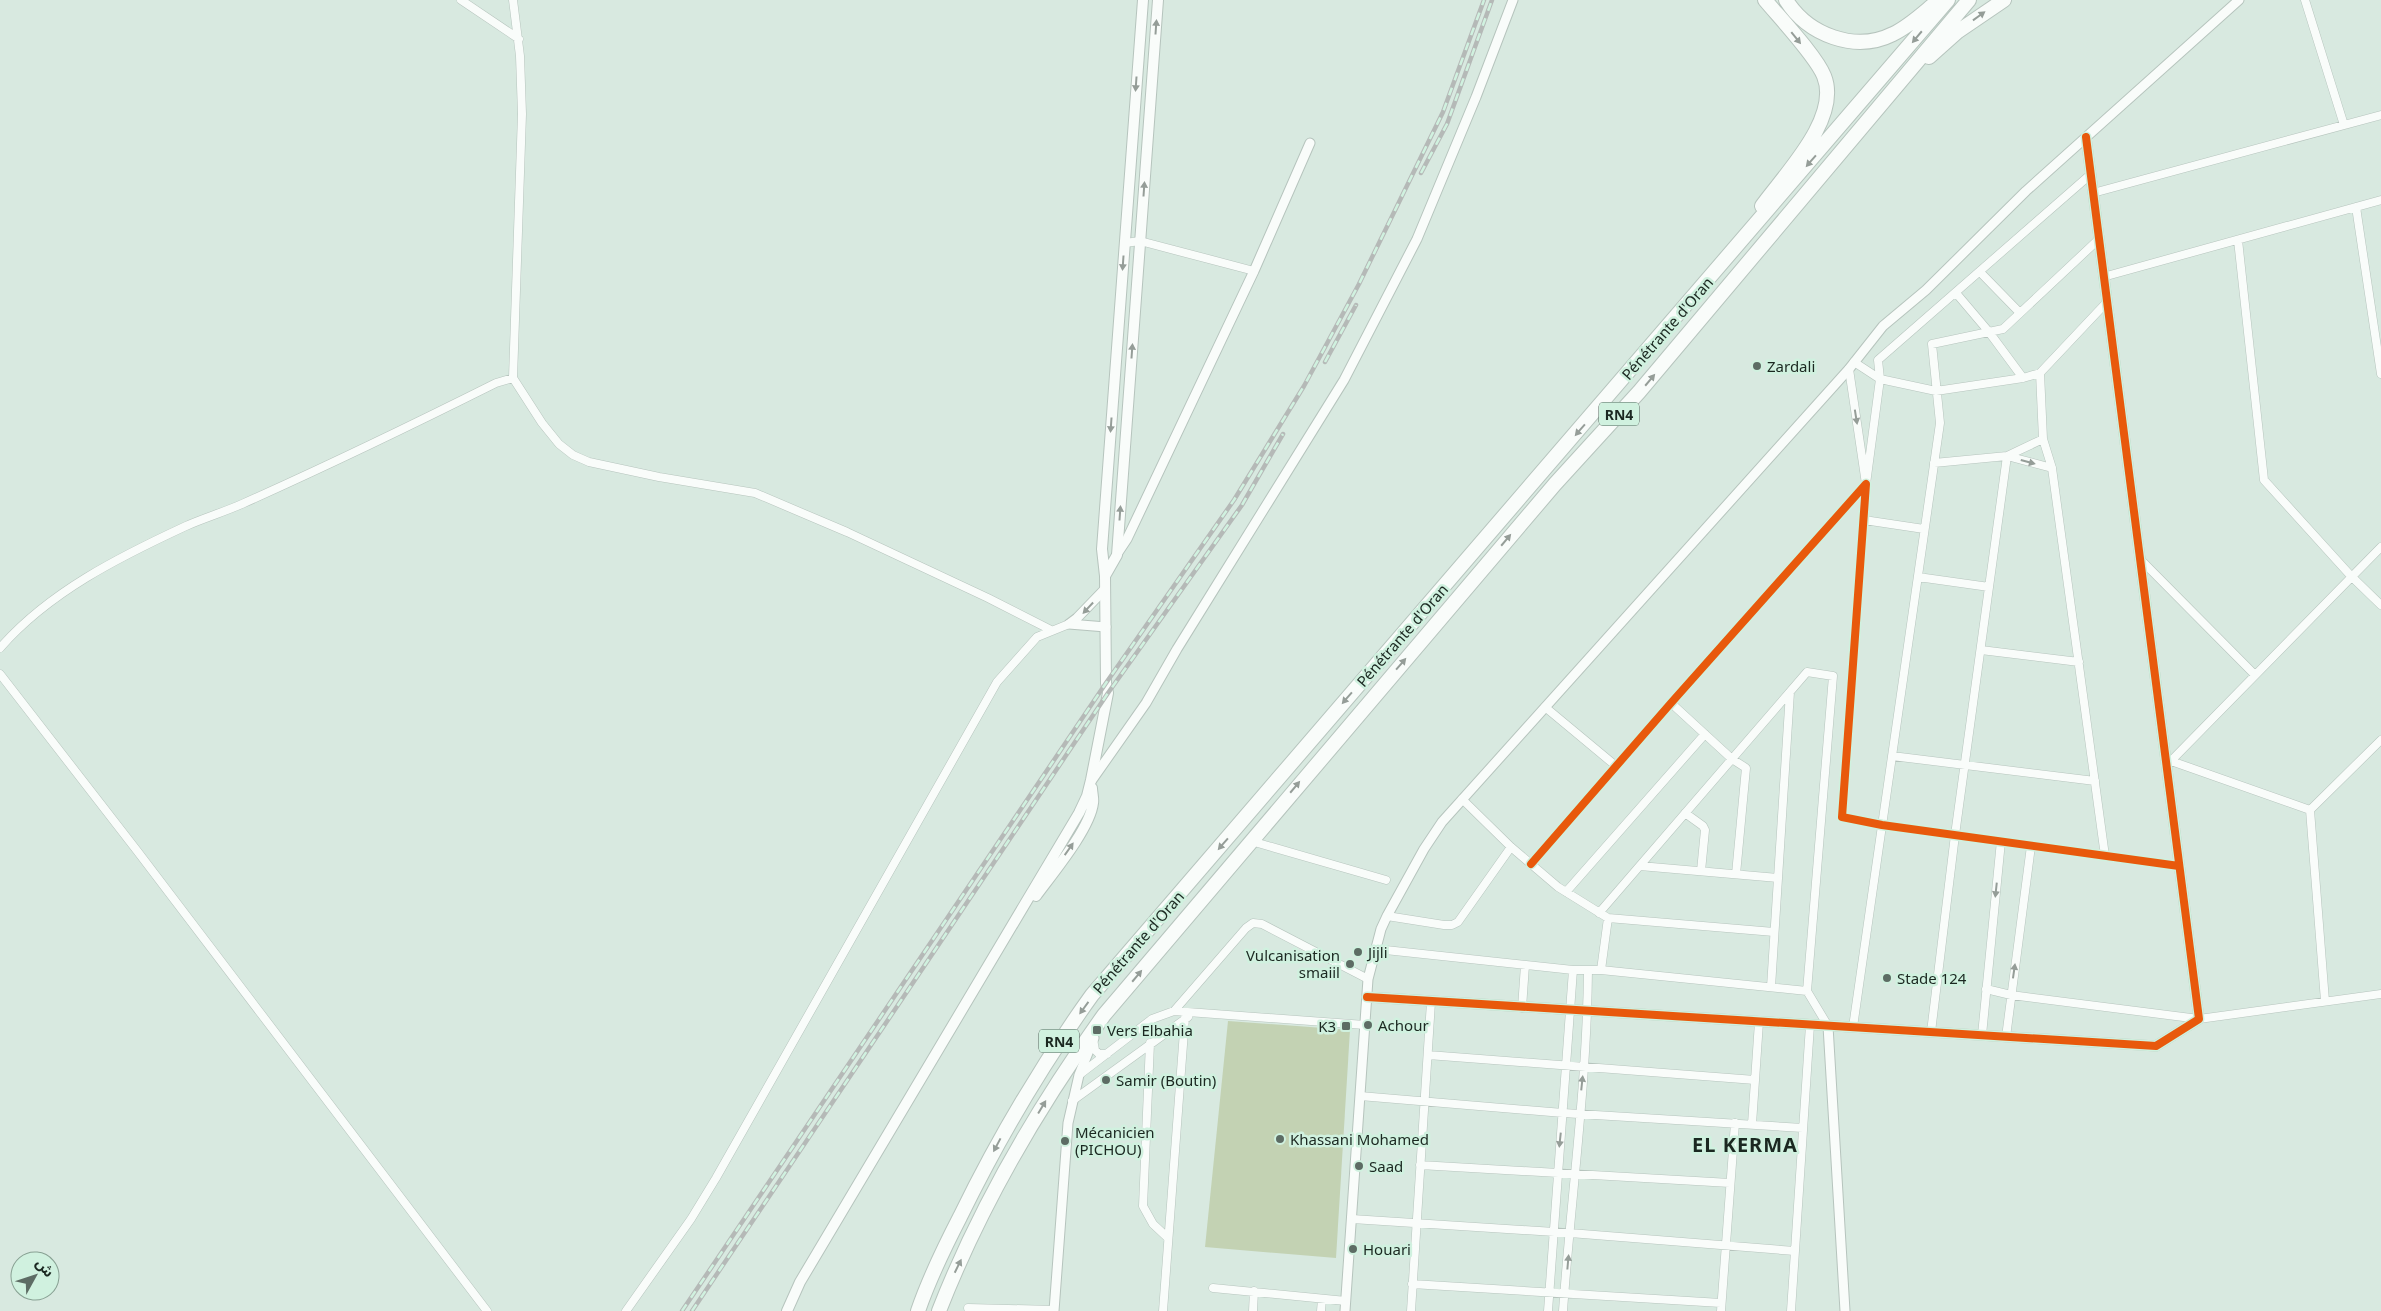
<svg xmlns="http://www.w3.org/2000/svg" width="2381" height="1311" viewBox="0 0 2381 1311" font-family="'Noto Sans','Noto Sans Arabic',sans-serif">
<rect width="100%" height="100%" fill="#d8e9e0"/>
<path fill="#c3d2b3" d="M1228,1021l122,9 -14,228 -131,-11z"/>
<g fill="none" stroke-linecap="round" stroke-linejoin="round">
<defs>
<path id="minor" d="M461,0l58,39
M513,0l7,56 2,58 -9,264 29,45 17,21 14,11 16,7 70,15 96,16 92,39 141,66 63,32
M2305,0l39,125
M2093,193l288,-78
M2356,207l25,167
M2238,240l26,240 87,96 30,29
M1125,243l15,-2 114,30
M1980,272l40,41
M2103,277l278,-77
M1956,293l33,39 34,46
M1854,362l26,17 56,12 87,-13 17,-5
M1849,369l17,115 14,-105 -2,-19 213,-186
M2043,439l-36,17 45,12
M1864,520l60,9
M2139,558l116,117
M1918,577l71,10
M0,648c49,-56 119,-91 186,-122 18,-8 38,-14 56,-22 85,-38 170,-79 254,-121l17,-5
M1981,650l98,12
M0,674l138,178 349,459
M1671,703l61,56 14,9 -10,106
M1545,707l71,59
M1892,756l203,25
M2171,761l139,49
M2166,766l215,-219
M1462,799l49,48 47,40 50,31 -7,52
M1685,813l18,13 2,4 -4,41
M1251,841l135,39
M2105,856l-53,-388 -9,-29 -3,-66 66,-70
M1531,864l140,-161 195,-219 -24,333 40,8 297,41
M1640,866l138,12
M1566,892l139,-158
M1599,913l208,-241 26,4 -26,315 21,35
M1387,916l57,9h8l6,-3 53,-75
M1608,918l166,14
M1376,949l197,21h28l206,21
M1771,987l19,-295
M1986,989l25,6 188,24 182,-25
M2325,1001l-15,-191 71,-70
M1522,1008l3,-43
M1174,1011l72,-83 7,-5 9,1 106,55
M1853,1027l87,-604 -8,-79 71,-15 96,-90
M1931,1032l24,-197 52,-379 -73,7
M1982,1035l19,-194
M2006,1037l25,-191
M1093,1039l2,11 4,4h8
M1150,1043l-7,163 10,18 15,14
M1428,1055l327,25
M1079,1075l73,-56 22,-8 191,14
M1360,1096l203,17 240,15
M1072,1101l116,-84
M1752,1124l7,-102
M1420,1165l310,18
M1352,1219l218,14 225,18
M1412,1284l309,19
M1213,1288l133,13
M968,1308l86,2
M626,1311l65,-92 25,-41 281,-496 40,-45 32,-13
M1163,1311l22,-293
M1253,1311l1,-20
M1321,1311l1,-12
M1411,1311l20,-309
M1548,1311l25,-341
M1563,1311c8,-114 24,-227 25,-341
M1721,1311l14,-188
M1791,1311l19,-286"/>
<path id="tertiary" d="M1117,554l10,-15 127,-268 56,-128
M1069,624l8,-6 28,-29
M1069,624l37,3
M1092,780l54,-77 31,-54 167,-269 73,-141 59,-142 37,-97
M1367,997l789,49 43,-27 -113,-882
M1828,1026l17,285
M1054,1311l14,-188 11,-48 15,-37
M1345,1311l23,-332 13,-50 6,-13 37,-67 18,-27 407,-453 34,-43 43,-36 100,-99 213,-191"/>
<path id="secondary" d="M1105,576l12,-21 41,-555
M1036,896c16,-22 54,-67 57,-93 1,-4 -1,-10 -1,-15
M787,1311l13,-29 279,-469 8,-17 4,-16 17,-87 -2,-10 -1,-107 -3,-27 41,-549"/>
<path id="motorway" d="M1786,0c22,35 69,53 107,34 17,-8 31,-22 46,-34
M1929,57l28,-25 47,-32
M1762,206c23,-32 79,-88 62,-130 -8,-20 -44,-58 -59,-76
M918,1311c11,-32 26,-63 42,-94 38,-78 81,-151 132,-222l856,-995
M939,1311c41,-105 99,-204 165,-296l451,-531 84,-92 330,-392"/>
</defs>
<use href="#minor" stroke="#b6c4bd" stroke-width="9"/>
<use href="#tertiary" stroke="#b6c4bd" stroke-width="11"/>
<use href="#secondary" stroke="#b6c4bd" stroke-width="12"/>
<use href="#motorway" stroke="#b6c4bd" stroke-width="16"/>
<use href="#minor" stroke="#f9fcfa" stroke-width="8"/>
<use href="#tertiary" stroke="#f9fcfa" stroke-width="9"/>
<use href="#secondary" stroke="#f9fcfa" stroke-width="10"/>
<use href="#motorway" stroke="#f9fcfa" stroke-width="14"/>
<defs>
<path id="rail" d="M1421,173l26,-49 45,-124
M1325,362l31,-57
M682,1311l424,-628 128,-183 70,-114 55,-102 84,-172 41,-112
M692,1311l416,-618 134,-188 41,-71"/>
</defs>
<use href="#rail" stroke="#b5b9b7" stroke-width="4.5"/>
<use href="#rail" stroke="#d0f1df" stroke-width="2.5" stroke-dasharray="8" stroke-linecap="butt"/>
<defs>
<path id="cycleway" d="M1531,864l140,-161 195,-219 -24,333 40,8 297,41
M1367,997l789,49 43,-27 -113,-882"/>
</defs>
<use href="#cycleway" stroke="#d0f1df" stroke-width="11"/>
<use href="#cycleway" stroke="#e8590c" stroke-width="8"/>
</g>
<defs><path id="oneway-solid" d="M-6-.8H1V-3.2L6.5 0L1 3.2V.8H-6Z" transform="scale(1.25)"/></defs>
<g fill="#959d98">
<use href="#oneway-solid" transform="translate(1979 16) rotate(-36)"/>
<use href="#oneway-solid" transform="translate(1156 27) rotate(-86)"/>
<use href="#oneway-solid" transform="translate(1917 37) rotate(130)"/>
<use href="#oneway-solid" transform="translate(1796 38) rotate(51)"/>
<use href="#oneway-solid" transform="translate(1136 84) rotate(94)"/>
<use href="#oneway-solid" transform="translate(1811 161) rotate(131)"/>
<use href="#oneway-solid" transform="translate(1144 189) rotate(-86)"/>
<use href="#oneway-solid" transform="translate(1123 263) rotate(94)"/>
<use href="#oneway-solid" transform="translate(1132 351) rotate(-86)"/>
<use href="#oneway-solid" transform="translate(1650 380) rotate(-50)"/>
<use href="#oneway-solid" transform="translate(1856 417) rotate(81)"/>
<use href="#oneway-solid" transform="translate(1111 425) rotate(94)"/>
<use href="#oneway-solid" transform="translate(1580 430) rotate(131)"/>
<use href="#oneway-solid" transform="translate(2028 462) rotate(15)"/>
<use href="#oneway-solid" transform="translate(1120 513) rotate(-86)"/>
<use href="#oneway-solid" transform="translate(1506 540) rotate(-50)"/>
<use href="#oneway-solid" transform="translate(1088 608) rotate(133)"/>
<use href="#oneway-solid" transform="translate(1401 664) rotate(-49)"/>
<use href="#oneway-solid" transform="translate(1347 698) rotate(131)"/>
<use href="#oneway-solid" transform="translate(1295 787) rotate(-50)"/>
<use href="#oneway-solid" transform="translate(1223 844) rotate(131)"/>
<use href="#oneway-solid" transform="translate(1069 849) rotate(-55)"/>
<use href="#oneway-solid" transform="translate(1996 890) rotate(96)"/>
<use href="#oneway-solid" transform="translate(2014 971) rotate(-82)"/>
<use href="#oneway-solid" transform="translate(1137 976) rotate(-50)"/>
<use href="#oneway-solid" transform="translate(1084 1008) rotate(126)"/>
<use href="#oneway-solid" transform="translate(1582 1083) rotate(-84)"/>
<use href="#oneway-solid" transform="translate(1042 1107) rotate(-59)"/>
<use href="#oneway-solid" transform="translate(1560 1140) rotate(96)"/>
<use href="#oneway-solid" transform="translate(997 1145) rotate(118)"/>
<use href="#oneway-solid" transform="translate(1568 1262) rotate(-85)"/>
<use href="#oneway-solid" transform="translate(958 1266) rotate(-64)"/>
</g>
<g fill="#5d6c64" stroke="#d0f1df" stroke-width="2">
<circle cx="1757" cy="366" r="5"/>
<circle cx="1358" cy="952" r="5"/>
<circle cx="1350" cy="964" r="5"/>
<circle cx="1887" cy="978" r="5"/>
<circle cx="1368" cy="1025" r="5"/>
<rect x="1341" y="1021" width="10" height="10" rx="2.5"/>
<rect x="1092" y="1025" width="10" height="10" rx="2.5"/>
<circle cx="1106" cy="1080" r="5"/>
<circle cx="1280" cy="1139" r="5"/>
<circle cx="1065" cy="1141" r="5"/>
<circle cx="1359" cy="1166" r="5"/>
<circle cx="1353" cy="1249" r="5"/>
</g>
<g text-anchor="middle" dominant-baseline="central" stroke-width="5" stroke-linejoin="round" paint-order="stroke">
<g fill="#d0f1df" stroke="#51645a" stroke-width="1">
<rect x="1599" y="402.5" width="40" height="23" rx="4"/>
<rect x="1039" y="1029.5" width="40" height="23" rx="4"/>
</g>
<g font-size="14" font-weight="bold" fill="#1b2821">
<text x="1619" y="414">RN4</text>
<text x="1059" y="1041">RN4</text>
</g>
<g font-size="15" fill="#1b2821" stroke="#d0f1df">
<text transform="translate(1667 328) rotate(-49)">Pénétrante d'Oran</text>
<text transform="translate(1402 635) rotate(-49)">Pénétrante d'Oran</text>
<text transform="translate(1138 942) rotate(-49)">Pénétrante d'Oran</text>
</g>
<g font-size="15" fill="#1b2821" stroke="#d0f1df" text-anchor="start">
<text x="1767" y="366">Zardali</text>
<text x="1368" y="952">Jijli</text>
<text x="1340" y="955" text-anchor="end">Vulcanisation<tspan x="1340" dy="17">smaiil</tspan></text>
<text x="1897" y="978">Stade 124</text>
<text x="1378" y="1025">Achour</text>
<text x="1336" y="1026" text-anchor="end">K3</text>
<text x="1107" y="1030">Vers Elbahia</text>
<text x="1116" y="1080">Samir (Boutin)</text>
<text x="1075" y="1132">Mécanicien<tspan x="1075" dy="17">(PICHOU)</tspan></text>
<text x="1290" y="1139">Khassani Mohamed</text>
<text x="1369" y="1166">Saad</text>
<text x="1363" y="1249">Houari</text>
</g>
<g font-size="20" font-weight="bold" letter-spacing="1" fill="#1b2821" stroke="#d0f1df">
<text x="1745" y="1144">EL KERMA</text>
</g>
</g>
<g transform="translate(35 1276) rotate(50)"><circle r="24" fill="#d0f1df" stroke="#88a193"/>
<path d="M0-4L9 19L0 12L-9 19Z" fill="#5d6c64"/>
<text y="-8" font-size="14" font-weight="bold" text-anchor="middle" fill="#1b2821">ش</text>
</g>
</svg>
